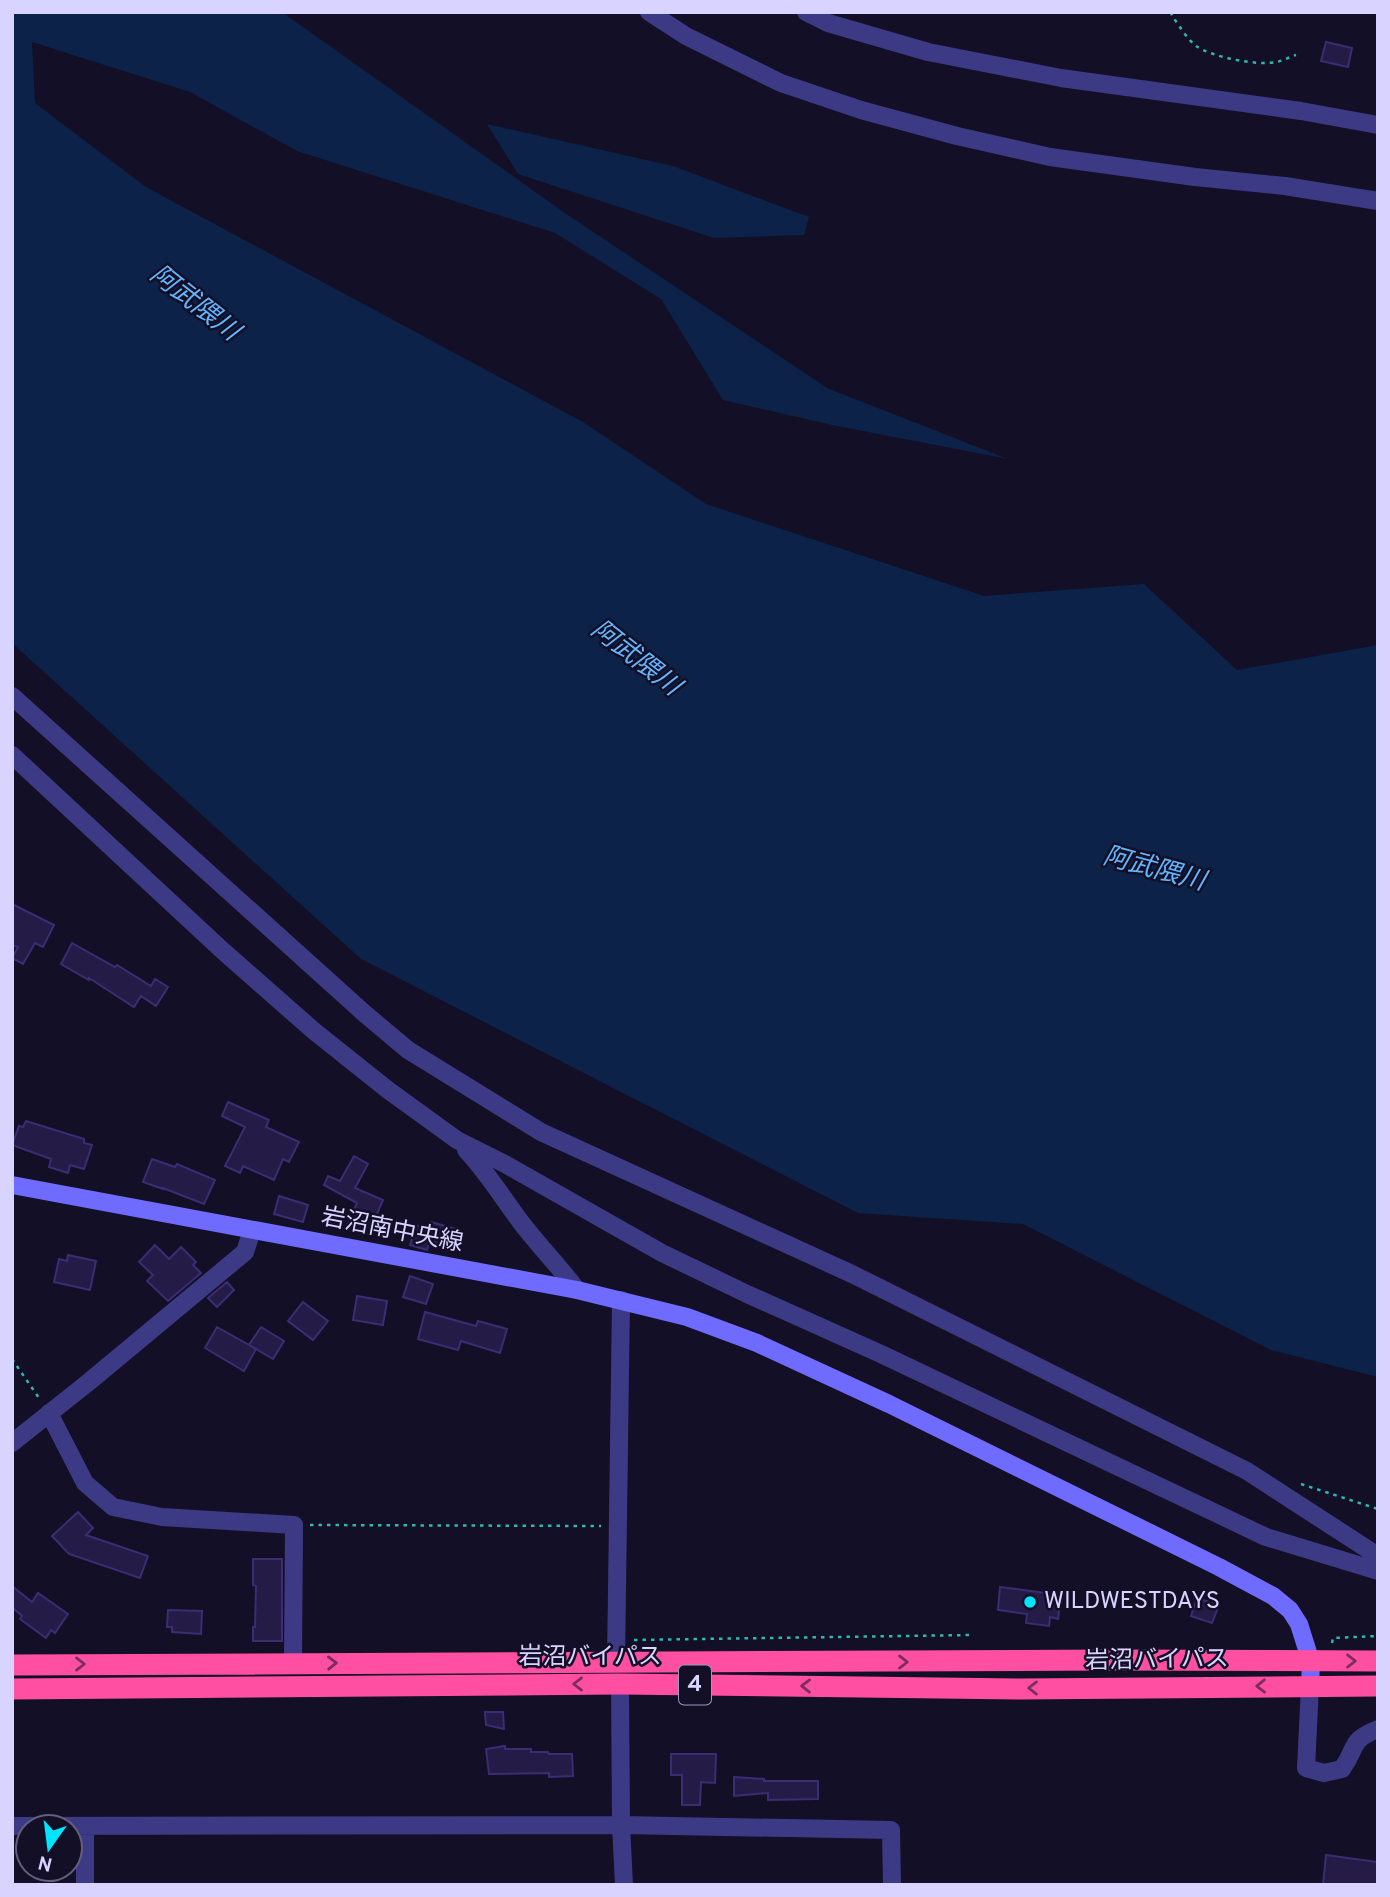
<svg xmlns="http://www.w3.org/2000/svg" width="1390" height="1897" viewBox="0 0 1390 1897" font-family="Overpass,'Noto Sans JP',sans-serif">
<rect width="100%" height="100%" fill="#130f26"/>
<path fill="#0c2248" d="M12,12h270l283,201 262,175 181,71 -176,-34 -109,-25 -62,-101 -106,-66 -258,-82 -107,-59 -158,-50 3,61 111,84 437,235 123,82 278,92 160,-12 93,86 141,-25v732l-107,-27 -248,-126 -165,-11 -497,-254 -349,-316z
M487,124l186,42 136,51 -5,18 -90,3 -196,-64z"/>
<path fill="#241b47" stroke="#3b2d73" stroke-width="2" d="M1326,42l26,6 -4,19 -27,-6z
M12,904l42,21 -11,22 -8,-4 -12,21 -11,-6 6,-11 -6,-2z
M72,943l43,24 2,-2 34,21 4,-7 13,8 -12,19 -15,-10 -7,11 -45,-29v2l-28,-16z
M228,1102l41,18 -3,7 33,15 -10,20 -6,-3 -9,21 -31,-14 -3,7 -15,-7 20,-39 -23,-11z
M26,1121l58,18v4l8,2 -8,24 -14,-4 -2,8 -19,-6 2,-8 -39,-14 7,-19 4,1z
M354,1156l14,8 -13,24 28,12 -15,34 -21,-9 10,-22 -33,-18 4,-9 12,5z
M152,1159l23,8 2,-3 38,16 -11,24 -41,-16v1l-20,-7z
M279,1196l29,9 -5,17 -29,-8z
M431,1222l25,7 -5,18 -21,-6 -3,9 -17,-5 6,-20 13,4z
M155,1245l14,14 12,-12 15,15 -3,3 8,8 -33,28 -21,-20 6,-6 -14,-13z
M68,1255l28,6 -6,29 -36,-8 5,-23 8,2z
M410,1276l23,8 -7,20 -23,-7z
M227,1282l7,8 -17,17 -9,-9z
M357,1296l30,5 -4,24 -30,-5z
M303,1302l25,19 -15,19 -25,-19z
M425,1312l51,14 2,-5 29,8 -7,24 -39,-12 -3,9 -40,-11z
M217,1327l39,22 -12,22 -39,-23z
M261,1327l23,14 -11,18 -24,-14z
M78,1512l15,16 -7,7 62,21 -8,22 -71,-24 -17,-18z
M253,1559h29v82h-29v-14h2l1,-41 -3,-1z
M12,1586l20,16 6,-9 30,21 -13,19 -4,-3 -5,8 -26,-19 2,-3 -10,-9z
M1000,1587l61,8 -3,24 -8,-2 -1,9 -23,-3 1,-9 -29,-4z
M1197,1598l22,7 -7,18 -21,-7z
M168,1610l34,1 -1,23 -29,-2v-5h-5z
M485,1712h18l1,17 -18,-4z
M505,1746v3h26v3h17l1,2h23l1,22 -24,1v-4l-60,1 -3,-25z
M671,1754h45l-1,29 -14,-1 -1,23h-18v-30h-11z
M734,1777l30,2v2h54v18l-50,1v-7l-34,3z
M1326,1855l52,7v23h-55z"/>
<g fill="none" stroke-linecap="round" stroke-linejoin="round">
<path stroke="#2fb8b0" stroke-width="2.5" stroke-dasharray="3.5 5" stroke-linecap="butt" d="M1171,12l1,4c7,9 15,23 24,30 16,11 60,20 80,16 7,-1 13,-5 20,-7
M12,1359l27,39
M1301,1484l77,25
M310,1525l291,1
M634,1640l337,-5
M1332,1643l1,-5 45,-2"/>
<path stroke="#3d3a85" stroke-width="18" d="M649,12l37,24 95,47 80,27 96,26 93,21 145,20 90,9 93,15
M806,12l22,11 100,29 133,26 240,33 77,14
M12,696l352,317 44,37 133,82 311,142 375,187 20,10 131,85
M12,755l211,196 91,80 74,59 69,50 48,24 157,89 85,41 134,60 385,183 112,34
M466,1150c21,22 36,47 54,71 18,24 39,45 57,69
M49,1413l36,70 28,24 49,10 132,8 -1,138
M12,1443l78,-62 155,-129 7,-22
M616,1662l5,-362
M620,1684l1,141 3,60
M1310,1686l-4,82 18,5 18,-4c16,-22 6,-28 36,-40
M12,1826l609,-1 270,5 1,55
M85,1885v-58"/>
<path stroke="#6f6bff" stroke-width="18" d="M12,1185l565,105 110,27 70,26 132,61 330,163 54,29 17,14 9,14 12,38 -1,24"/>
<path stroke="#ff4fa3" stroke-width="21" d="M12,1665l1102,-5 264,1
M12,1689l608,-5 401,5 357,-3"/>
</g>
<defs><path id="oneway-chevron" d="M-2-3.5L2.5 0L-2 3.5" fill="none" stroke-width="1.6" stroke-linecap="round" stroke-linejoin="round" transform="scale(1.75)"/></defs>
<g stroke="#7d2c5e">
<use href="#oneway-chevron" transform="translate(1351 1661)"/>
<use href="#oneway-chevron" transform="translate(903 1662)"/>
<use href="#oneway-chevron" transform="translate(332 1663) rotate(-1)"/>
<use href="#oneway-chevron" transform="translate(80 1664)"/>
<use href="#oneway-chevron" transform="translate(578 1684) rotate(180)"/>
<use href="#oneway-chevron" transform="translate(806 1686) rotate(-179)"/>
<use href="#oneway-chevron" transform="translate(1261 1686) rotate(179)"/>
<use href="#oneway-chevron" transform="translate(1033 1688) rotate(180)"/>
</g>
<circle fill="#00e5ff" stroke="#130f26" stroke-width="2.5" cx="1030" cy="1602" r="7"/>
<g text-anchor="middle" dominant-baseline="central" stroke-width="5" stroke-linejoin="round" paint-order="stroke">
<rect fill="#130f26" stroke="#9e99be" stroke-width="2" x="679" y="1665.5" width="32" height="39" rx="5"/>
<g font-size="23" font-weight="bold" fill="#d9d4ff">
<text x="695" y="1685">4</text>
</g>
<g font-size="24" fill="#d9d4ff" stroke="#130f26">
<text transform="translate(392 1231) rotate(11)">岩沼南中央線</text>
<text x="590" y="1658">岩沼バイパス</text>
<text transform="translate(1157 1661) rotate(-1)">岩沼バイパス</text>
</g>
<g font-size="24" fill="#d9d4ff" stroke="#130f26" text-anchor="start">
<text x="1044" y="1602">WILDWESTDAYS</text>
</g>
<g font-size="26" font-style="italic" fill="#62b6ff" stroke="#130f26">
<text transform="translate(194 304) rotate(38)">阿武隈川</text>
<text transform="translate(635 659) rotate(38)">阿武隈川</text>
<text transform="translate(1154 870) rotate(15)">阿武隈川</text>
</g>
</g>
<rect width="1390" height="1897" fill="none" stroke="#d9d4ff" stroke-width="28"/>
<g transform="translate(49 1848) rotate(194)"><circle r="33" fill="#130f26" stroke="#625e7d" stroke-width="2"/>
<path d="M0-5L12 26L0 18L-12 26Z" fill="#00e5ff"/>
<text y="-10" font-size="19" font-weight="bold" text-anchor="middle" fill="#d9d4ff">N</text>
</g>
</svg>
